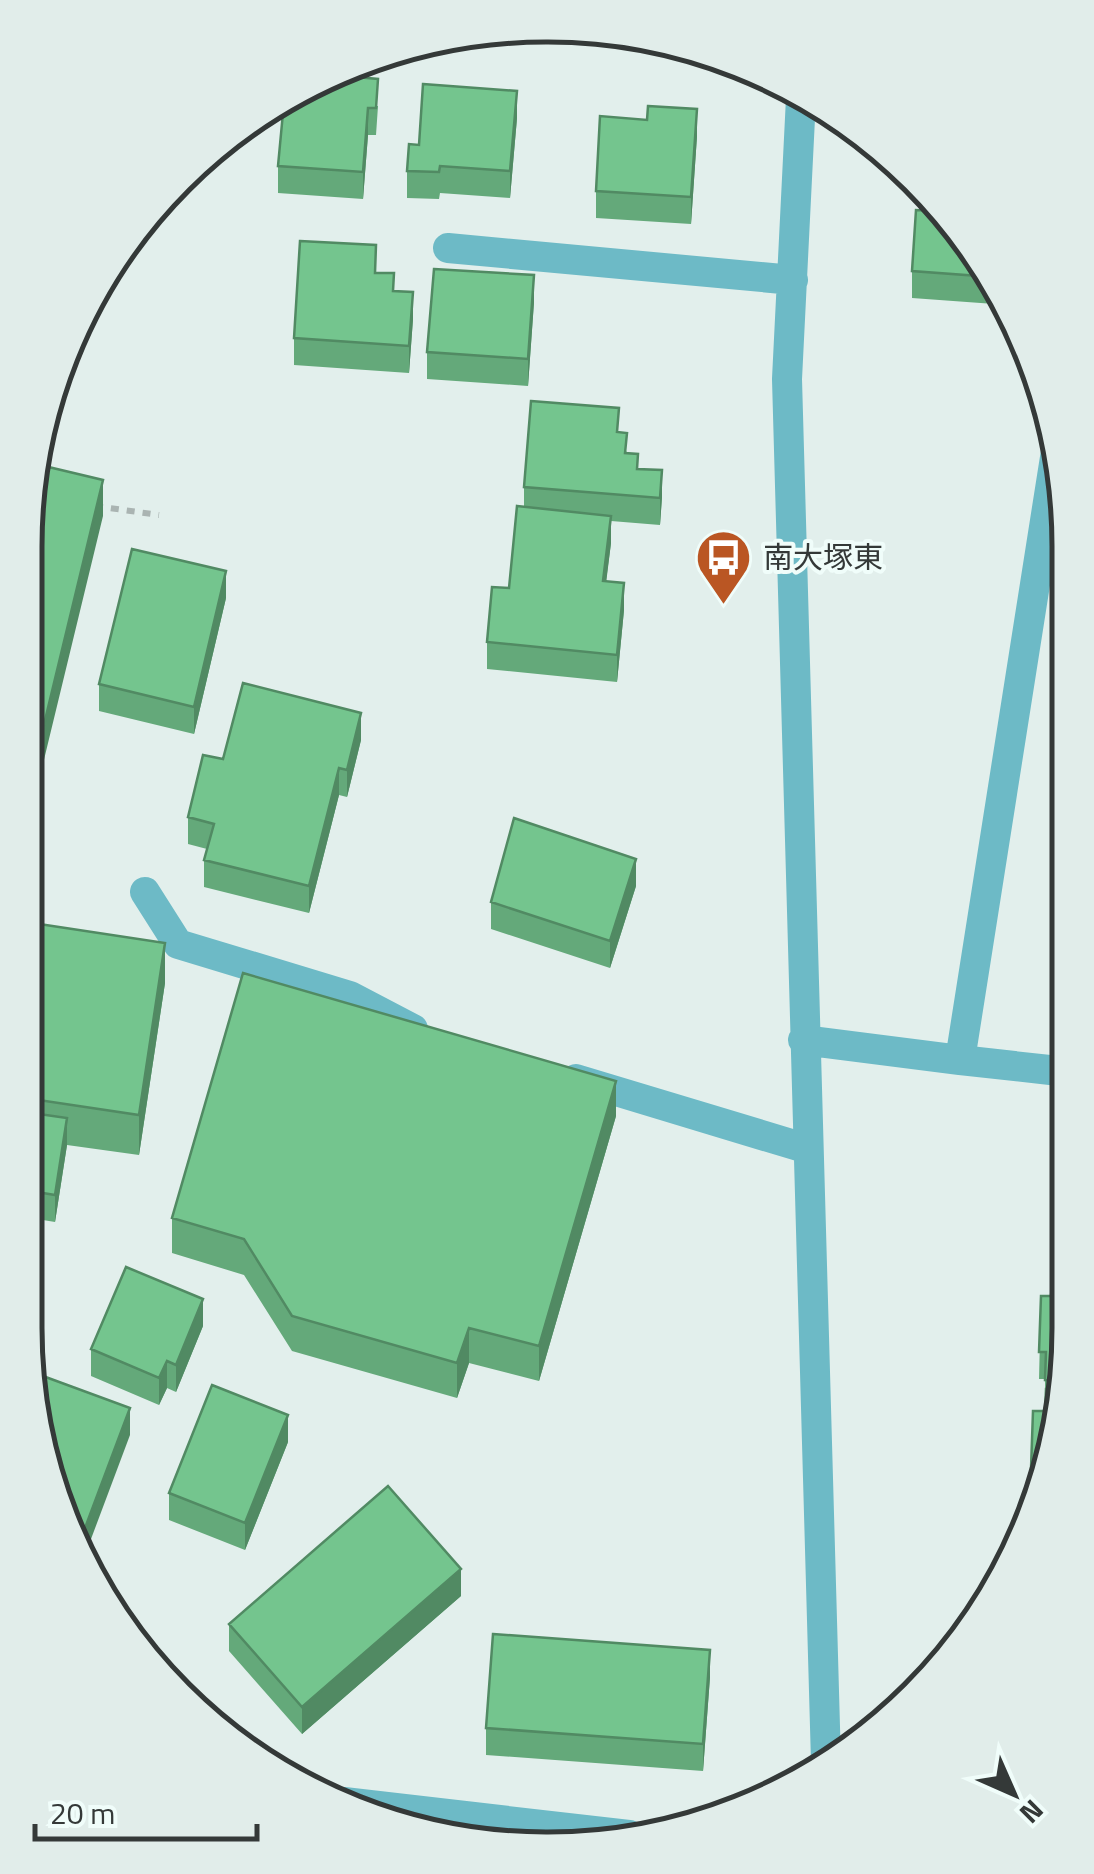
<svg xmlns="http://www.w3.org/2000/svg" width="1094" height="1874" viewBox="0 0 1094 1874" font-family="'Titillium Web','Noto Sans JP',sans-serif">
<rect width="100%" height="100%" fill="#e2efec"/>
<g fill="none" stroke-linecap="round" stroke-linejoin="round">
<path stroke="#aab4b2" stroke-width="6" stroke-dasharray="8 8" stroke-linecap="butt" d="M95,506l64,9"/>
<path stroke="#6dbac6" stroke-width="30" d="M801,98l-14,281 39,1383
M448,248l345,32
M145,892l33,52 172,52 63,33
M803,1040l157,20 96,-609
M960,1060l108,12
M576,1079l232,70
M344,1802l285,33"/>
</g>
<path fill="#64a97a" d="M284,102l94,4 -2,29h-8l-5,64 -85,-6v-27z
M517,118l-7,80 -70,-5 -1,6 -32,-1v-27l12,-26z
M647,120l50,16 -6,88 -95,-6v-27z
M939,202l60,84 9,19 -96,-7v-27z
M376,273l18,18 19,28 -4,54 -115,-8v-27z
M534,302l-6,84 -101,-7v-27z
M619,432l8,21 11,16 24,28 -2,28 -49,-4v22l-5,38 18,29 -7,72 -130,-13v-27l22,-54 15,-81v-20z
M226,598l-32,136 -95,-23v-27z
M361,740l-14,57 -8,-2 -30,118 -105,-26v-27l3,-11 -19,-5v-27l35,-58z
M636,886l-26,82 -119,-39v-27z
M26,922l139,61 -26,172 -72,-10 -12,77 -30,-5z
M616,1116l-77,265 -70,-18 -12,35 -165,-47 -48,-76 -72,-22v-35z
M1041,1296l27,66 -28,135 -9,-1v-27l14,-58v-32h-6z
M203,1326l-27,66 -9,-4 -8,17 -68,-29v-27z
M288,1442l-43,108 -76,-30v-27z
M461,1596l-159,138 -73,-83v-27z
M710,1677l-7,94 -217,-16v-27z"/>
<path fill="#518a63" d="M517,91v27l-7,80v-27z
M368,108v27l-5,64v-27z
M697,109v27l-6,88v-27z
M534,275v27l-6,84v-27z
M413,292v27l-4,54v-27z
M662,470v27l-2,28v-27z
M103,480v36l-77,318v-35z
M611,516v27l-8,65v-27z
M226,571v27l-32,136v-27z
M624,583v27l-7,72v-27z
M361,713v27l-14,57v-27z
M339,768v27l-30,118v-27z
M636,859v27l-26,82v-27z
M165,943v40l-26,172v-40z
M616,1081v35l-77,265v-35z
M67,1118v27l-12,77v-27z
M203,1299v27l-27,66v-27z
M469,1328v35l-12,35v-35z
M167,1361v27l-8,17v-27z
M130,1408v27l-45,120 -6,-11z
M288,1415v27l-43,108v-27z
M461,1569v27l-159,138v-27z
M710,1650v27l-7,94v-27z"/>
<path fill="#74c58e" stroke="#518a63" stroke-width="2.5" d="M345,76l33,3 -2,29h-8l-5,64 -85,-6 6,-64z
M423,84l94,7 -7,80 -70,-5 -1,6 -32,-1 2,-27 10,1z
M648,106l49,3 -6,88 -95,-6 4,-75 47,4z
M935,199l4,3 54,75 -81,-6 4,-61 19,1z
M300,241l76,4 -1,28h19l-1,18 20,1 -4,54 -115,-8z
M434,269l100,6 -6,84 -101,-7z
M531,401l88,7 -2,24 10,1 -2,20 13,1 -1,15 25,1 -2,28 -136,-11z
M36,464l67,16 -77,319v-287z
M517,506l94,10 -8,65 21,2 -7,72 -130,-13 5,-55 17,1z
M132,549l94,22 -32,136 -95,-23z
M243,683l118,30 -14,57 -8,-2 -30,118 -105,-26 10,-36 -26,-7 15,-62 20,4z
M514,818l122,41 -26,82 -119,-39z
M26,922l139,21 -26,172 -114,-17z
M243,973l373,108 -77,265 -70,-18 -12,35 -165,-47 -48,-77 -72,-21z
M25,1112l42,6 -12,77 -30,-5z
M126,1267l77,32 -27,66 -9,-4 -8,17 -68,-29z
M1053,1270l15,1v91l-4,19 -19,-1 1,-28h-7l2,-56h10z
M32,1372l98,36 -51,136 -26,-50z
M212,1385l76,30 -43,108 -76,-30z
M1046,1389l16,1 -19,94 1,-14 -13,-1 2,-58h12z
M388,1486l73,83 -159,138 -73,-83z
M958,1628l11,1 -11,13z
M493,1634l217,16 -7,94 -217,-16z"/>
<defs>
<symbol id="bus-pin" viewBox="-11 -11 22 30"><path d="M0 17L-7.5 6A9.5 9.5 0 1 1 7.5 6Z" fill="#ba5623" stroke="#f0fdfa"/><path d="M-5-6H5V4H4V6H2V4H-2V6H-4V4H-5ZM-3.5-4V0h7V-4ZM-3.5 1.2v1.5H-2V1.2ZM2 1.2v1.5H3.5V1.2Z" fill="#fff"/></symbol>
</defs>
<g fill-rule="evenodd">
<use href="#bus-pin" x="692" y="526" width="63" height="86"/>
</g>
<g text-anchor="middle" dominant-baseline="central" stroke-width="8" stroke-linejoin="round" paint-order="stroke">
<g font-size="30" fill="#343938" stroke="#f0fdfa" text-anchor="start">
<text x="763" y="557">南大塚東</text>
</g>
</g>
<path d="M0 0H1094V1874H0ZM546 42H548A504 504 0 0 1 1052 546V1328A504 504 0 0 1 548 1832H546A504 504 0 0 1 42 1328V546A504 504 0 0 1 546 42Z" fill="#e1edea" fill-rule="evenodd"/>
<path fill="none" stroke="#343938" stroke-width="5" d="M546 42H548A504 504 0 0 1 1052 546V1328A504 504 0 0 1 548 1832H546A504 504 0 0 1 42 1328V546A504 504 0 0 1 546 42Z"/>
<g transform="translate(1014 1794) rotate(135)" stroke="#f0fdfa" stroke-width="8" paint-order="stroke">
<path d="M0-8L18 38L0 25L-18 38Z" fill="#343938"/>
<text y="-15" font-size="28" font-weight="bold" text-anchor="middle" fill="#343938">N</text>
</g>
<path d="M35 1824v15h222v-15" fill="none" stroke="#343938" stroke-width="5"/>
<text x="50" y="1824" font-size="30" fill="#343938" stroke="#f0fdfa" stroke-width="8" paint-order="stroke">20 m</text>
</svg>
